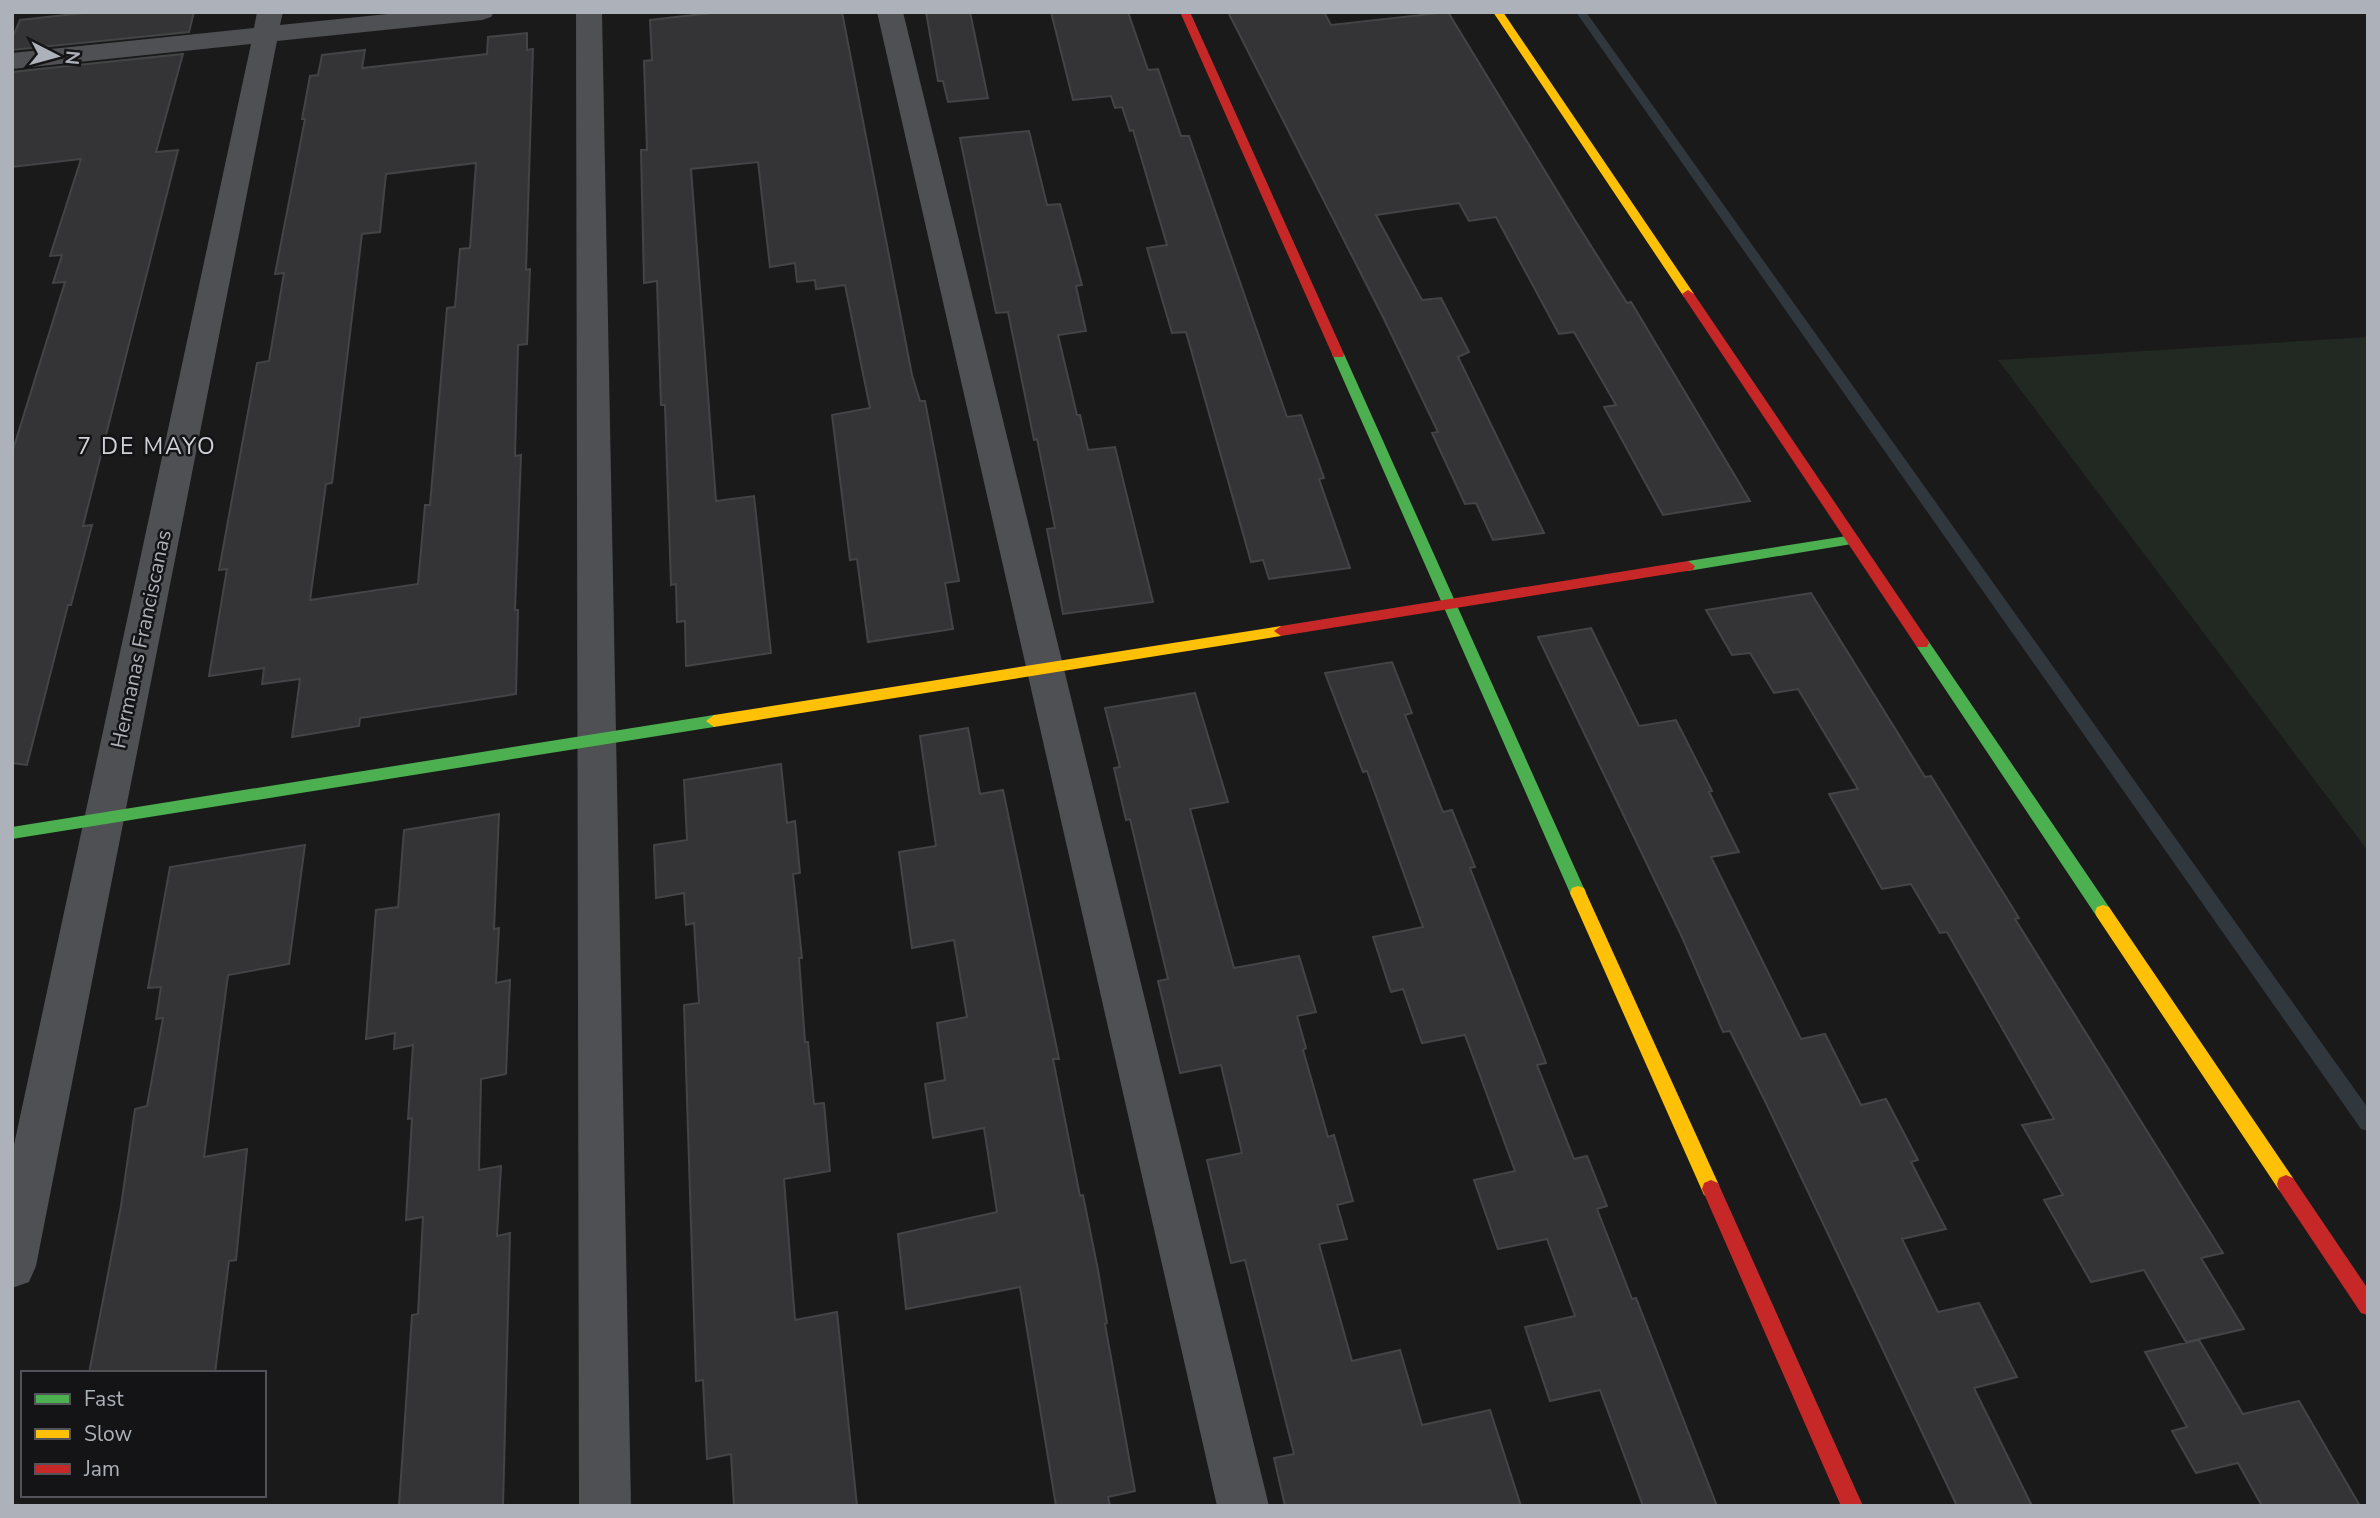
<svg xmlns="http://www.w3.org/2000/svg" width="2380" height="1518" viewBox="0 0 2380 1518" font-family="'Nunito Sans',sans-serif">
<rect width="100%" height="100%" fill="#1a1a1a"/>
<path fill="#222923" d="M2368,337v514l-370,-491z"/>
<g fill="none" stroke-linecap="round" stroke-linejoin="round">
<path fill="#30383d" fill-rule="evenodd" d="M1576,12h10l782,1096v23l-7,-2z"/>
</g>
<path fill="#343436" stroke="#434446" stroke-width="2" fill-rule="evenodd" d="M93,12h101l-5,20 -177,18v-11l8,-19z
M720,12h122l70,363 8,26h5l34,180 -14,2 8,46 -85,13 -11,-83 -7,1 -18,-145 38,-7 -25,-123 -29,4 -1,-9 -18,2 -2,-19 -25,4 -12,-105 -67,7 25,332 38,-5 17,157 -85,13 -1,-45 -8,1 -1,-38 -5,1 -6,-180h-4l-4,-124 -13,2 -3,-133h6l-3,-89 8,-1 -2,-40z
M926,12h44l18,86 -40,4 -5,-21h-5z
M1051,12h77l20,58 10,-1 23,67h8l98,281 14,-2 23,63 -5,1 31,89 -81,11 -6,-19 -12,2 -65,-230 -14,1 -25,-85 20,-3 -34,-115 -3,1 -8,-24 -7,1 -4,-12 -38,4z
M1228,12h96l7,13 117,-13 128,210 51,81 4,-1 119,199 -87,14 -59,-108 12,-2 -42,-73 -15,2 -63,-117 -27,4 -10,-18 -83,12 46,85 19,-2 28,54 -11,5 86,176 -51,7 -17,-37 -11,1 -33,-71 6,-1 -54,-113z
M527,33v17l6,-1 -7,221 4,-1 -3,75 -9,1 -3,111 6,-1 -6,155h3l-2,84 -156,24 -1,8 -67,11 8,-58 -38,5 2,-16 -55,8 18,-107 -8,1 38,-207 12,-2 15,-88 -9,1 30,-155h-3l8,-43 8,-1 4,-20 43,-5 -3,18 125,-14 1,-17zM476,163l-6,85 -10,1 -5,58 -8,1 -17,197h-5l-7,79 -108,16 16,-116 6,-1 30,-249 18,-2 6,-58z
M183,54l-27,98 22,-2 -95,376 9,-1 -21,80h-3l-41,160 -15,-2v-310l53,-171 -12,1 9,-28 -12,1 31,-97 -69,8v-95z
M1029,131l18,74 13,-1 22,81 -6,1 10,45 -28,4 19,80h3l8,35 27,-3 38,155 -90,12 -16,-85 8,-1 -18,-89 -3,1 -26,-128 -12,1 -36,-175z
M1811,593l114,184 6,-1 32,52 56,90 -4,1 208,334 -22,5 43,71 -58,13 -42,-72 -53,12 -47,-82 19,-5 -41,-70 32,-6 -107,-187 -7,1 -29,-49 -29,5 -53,-95 29,-5 -60,-100 -24,4 -24,-40 -18,2 -26,-45z
M1591,628l48,98 37,-6 36,71 -3,1 30,60 -28,5 90,182 24,-5 36,71 25,-6 32,61 -7,2 35,67 -44,10 36,73 41,-9 38,74 -43,11 58,118h-75l-193,-407 -34,-68 -7,1 -41,-95 -144,-300z
M1392,662l20,51 -7,2 38,97 9,-2 23,57 -5,1 76,195 -9,2 37,94 13,-3 20,50 -10,3 35,90 4,-1 81,208h-74l-43,-116 -50,11 -25,-74 50,-11 -28,-77 -49,10 -24,-69 41,-9 -50,-136 -43,8 -19,-54 -12,3 -18,-55 50,-10 -56,-156 -4,1 -38,-99z
M1195,693l33,109 -38,7 44,159 65,-12 17,56 -19,4 9,32 -3,2 25,87 6,-2 19,66 -16,4 10,34 -28,5 33,117 48,-11 22,75 68,-15 31,96h-236l-11,-48 20,-4 -49,-194 -14,3 -24,-103 35,-7 -21,-88 -41,8 -22,-92 10,-2 -38,-160 -4,1 -12,-52 6,-1 -15,-59z
M968,728l12,66 23,-4 56,269h-6l27,137 3,-1 15,75 9,53 -2,1 30,167 -27,6 2,9h-54l-36,-219 -114,22 -8,-75 99,-22 -13,-84 -51,10 -8,-54 20,-4 -8,-57 30,-6 -13,-77 -42,8 -13,-96 37,-6 -16,-110z
M781,764l6,59 8,-2 5,52 -7,1 9,84h-3l6,84h3l6,62 10,-1 6,68 -46,8 11,141 42,-8 20,194h-123l-3,-52 -24,5 -4,-79 -7,1 -12,-376 15,-2 -5,-80 -8,2 -2,-32 -28,5 -2,-53 33,-5 -3,-60z
M499,814l-5,115 5,-1 -3,55 14,-3 -4,94 -25,5 -2,91 22,-4 -4,70 13,-3 -7,273h-104l13,-191 6,-1 5,-97 -17,3 6,-102 -4,1 5,-74 -19,4 1,-16 -29,6 10,-129 22,-3 6,-77z
M305,845l-16,119 -61,11 -24,182 43,-8 -11,111 -7,1 -14,112h-126l32,-167 14,-97 12,-3 16,-88 -7,1 5,-32 -13,1 22,-121z
M2199,1340l44,74 56,-13 61,105h-98l-24,-43 -42,10 -24,-42 15,-4 -42,-75z"/>
<g fill="none" stroke-linecap="round" stroke-linejoin="round">
<path fill="#4f5053" fill-rule="evenodd" d="M257,12h26l-3,13 127,-13h87l-3,5 -9,3 -205,21 -241,1225 -7,16 -17,6v-134l239,-1110 -239,25v-16l242,-25z
M576,12h26l29,1494h-52z
M877,12h26l366,1494h-52z"/>
<path fill="#4caf50" fill-rule="evenodd" d="M1338,350l6,4 242,539 -2,5 -6,2 -6,-2 -2,-5 -238,-539z
M1853,535l7,5 -2,3 -170,28 -7,-5 7,-5z
M1922,638l5,1 182,268 2,5 -2,5 -6,2 -6,-2 -180,-270 -2,-4z
M714,715l8,6 -8,6 -702,112v-12z"/>
<path fill="#ffc107" fill-rule="evenodd" d="M1493,12h10l191,282 -2,3h-8z
M1281,626l7,5 -7,5 -567,91 -8,-6 8,-6z
M1578,886l6,2 2,5 132,290 2,6 -2,6 -7,3 -7,-3 -134,-302 2,-5z
M2103,905l6,2 184,271 2,6 -2,6 -7,3 -7,-3 -182,-273 -2,-5 2,-5z"/>
<path fill="#c62828" fill-rule="evenodd" d="M1180,12h10l154,342 -1,3h-10l-1,-3z
M1688,290l6,4 233,345 2,4 -2,4h-10l-235,-353z
M1688,561l7,5 -2,4 -412,66 -7,-5 7,-5z
M2286,1175l7,3 75,111v26l-7,-2 -82,-123 -2,-6 2,-6z
M1711,1180l7,3 145,323h-22l-139,-317 2,-6z"/>
</g>
<g text-anchor="middle" dominant-baseline="central" stroke-width="5" stroke-linejoin="round" paint-order="stroke">
<g font-size="21" fill="#adb2ba" stroke="#141416">
<text transform="translate(141 639) rotate(-78)">Hermanas Franciscanas</text>
</g>
<g font-size="23" letter-spacing="2" fill="#cdd0d6" stroke="#141416">
<text x="147" y="446">7 DE MAYO</text>
</g>
</g>
<rect width="2380" height="1518" fill="none" stroke="#adb2ba" stroke-width="28"/>
<rect x="21" y="1371" width="245" height="126" fill="#141416" stroke="#515358" stroke-width="2"/>
<rect x="35" y="1394" width="35" height="10" fill="#4caf50" stroke="#515358" stroke-width="2"/>
<text x="84" y="1406" font-size="21" fill="#adb2ba">Fast</text>
<rect x="35" y="1429" width="35" height="10" fill="#ffc107" stroke="#515358" stroke-width="2"/>
<text x="84" y="1441" font-size="21" fill="#adb2ba">Slow</text>
<rect x="35" y="1464" width="35" height="10" fill="#c62828" stroke="#515358" stroke-width="2"/>
<text x="84" y="1476" font-size="21" fill="#adb2ba">Jam</text>
<g transform="translate(56 56) rotate(96)" stroke="#141416" stroke-width="5" paint-order="stroke">
<path d="M0-5L12 26L0 18L-12 26Z" fill="#adb2ba"/>
<text y="-10" font-size="19" font-weight="bold" text-anchor="middle" fill="#adb2ba">N</text>
</g>
</svg>
